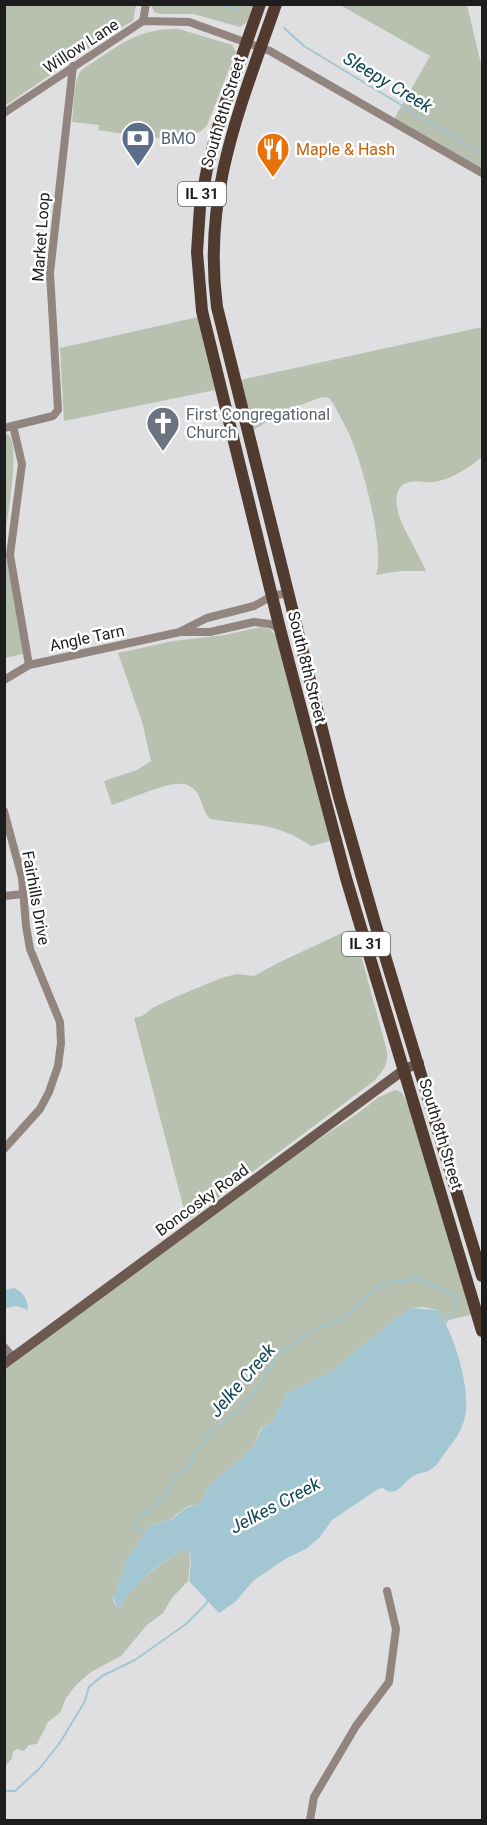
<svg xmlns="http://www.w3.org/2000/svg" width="487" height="1825" viewBox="0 0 487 1825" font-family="Roboto,sans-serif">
<rect width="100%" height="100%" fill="#dfdfe1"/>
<path fill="#b8c1b0" d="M5,4h131v1l-3,16 -22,12 -106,73z
M151,5v-1l102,1 -6,17 -7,5 -47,-13h-33l-6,-2z
M340,5h127l15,63v104l-89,-51 37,-65z
M179,29l53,16 4,7 -29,73c-17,24 -83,8 -109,5l1,-5 -27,-3c2,-14 1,-32 6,-46 2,-7 11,-11 17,-15 29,-20 48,-33 84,-32z
M198,317l17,73 -151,31 -4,-73z
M482,327v130c-14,11 -29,22 -48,25 -8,1 -16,-2 -24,0 -19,3 -14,27 -9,39 7,17 18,33 25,50h-25l-25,4c9,-26 -12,-102 -22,-129 -5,-15 -14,-29 -21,-43l-4,-5 -7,-1 -37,14 -32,19 -13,-50z
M8,434c13,12 -1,83 -3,102l-1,-101z
M4,549l23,104 -22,5h-1z
M261,627l9,2 8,9 52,203 -19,5c-36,-25 -61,-20 -101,-27 -8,-7 -7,-20 -15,-29 -3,-3 -8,-6 -12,-6 -15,-3 -55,16 -71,21l-8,-24 33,-11 14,-9 -8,-36 -25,-72 55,-12 52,-6z
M354,930l33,121c1,14 -4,20 -13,30l-187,140 -53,-203 8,-2 12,-9 24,-11 43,-18 16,-4 17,2 26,-14 64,-30z
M395,1090l6,2 9,14 61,209 -27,6 -6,-11 -15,-3 -11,1 -15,9 -66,55 -44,21 -14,28 -12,7 -8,20 -44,38 -10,18 -13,3 -16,13 -19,5 -25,35 -9,30 -4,5c0,5 1,10 6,13l2,-2c8,-20 43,-45 62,-56l6,1 1,10 -2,20 -16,17 -9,15 -16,12 -26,31 -30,16 -15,13 -10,13 -6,15 -12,9 -11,22 -8,1 -5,6 -7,-2 -4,3 -1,6 -7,9v-397l276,-206 73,-48 25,-19z"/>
<path fill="#a2c6d2" d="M14,1288c9,3 14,12 14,22l-11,-4 -12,2v-18z
M412,1308l26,2c16,25 33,77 27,107 -3,14 -11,24 -20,36 -4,5 -9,14 -15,17 -5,3 -12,3 -17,6 -10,7 -17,23 -30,12l-5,1 -46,31 -12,17 -14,12 -21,10 -32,22 -18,21 -16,11 -30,-32 2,-20 -2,-10 -6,-1c-19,10 -54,36 -62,56l-3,2 -2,-2 -3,-11 4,-5 9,-30 25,-35 20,-5 15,-12 13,-4 10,-18 44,-38 9,-20 11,-7 14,-28 44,-21 66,-55z"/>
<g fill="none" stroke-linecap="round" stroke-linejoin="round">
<path stroke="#a2c6d2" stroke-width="2" d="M220,4l18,6
M284,28l20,18 178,108
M147,1532l-13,-3v-7l30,-25 6,-14 6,-8 12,-8 13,-22 13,-16 25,-19 27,-32 11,-22 33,-24 32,-13 34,-31 19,-7 23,-2 40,18 -1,6 -13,23
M4,1791h11l25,-23 21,-27 24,-40 4,-14 13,-11 33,-16 51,-36 20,-20 2,-7"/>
<path stroke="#92847e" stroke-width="8" d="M143,21l3,-17
M4,113l139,-92 46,1 81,29 212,122
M13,426l9,38 -12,91 19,110
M4,428l49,-12 5,-6 -8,-137 23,-207
M181,631l26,-13 47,-12 18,-10 16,-3
M4,680l25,-15 151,-33h30l44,-10 16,2 10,5
M4,811l18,67 4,48 4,23 30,73 1,21 -3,23 -9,26 -9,17 -36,40
M4,896l20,-2
M4,1347l9,10
M310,1820l4,-23 42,-71 33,-44 7,-53 -9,-38"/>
<path stroke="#6c5950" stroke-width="10" d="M4,1364l401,-295 14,-6"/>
<path stroke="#513b30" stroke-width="12" d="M260,4l-39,112 -14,53 -7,38 -3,45 5,59 78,318 66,249 136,453
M276,4c-36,104 -74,191 -59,303l122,490 36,126 107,353"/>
</g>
<defs>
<symbol id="bank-pin" viewBox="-11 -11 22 30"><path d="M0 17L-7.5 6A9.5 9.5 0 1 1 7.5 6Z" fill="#5c6f8a" stroke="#fff"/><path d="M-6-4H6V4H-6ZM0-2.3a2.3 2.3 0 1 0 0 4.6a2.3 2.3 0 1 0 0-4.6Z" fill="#fff"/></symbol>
<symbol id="restaurant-pin" viewBox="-11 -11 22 30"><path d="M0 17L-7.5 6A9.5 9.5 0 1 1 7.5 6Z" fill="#e8710a" stroke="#fff"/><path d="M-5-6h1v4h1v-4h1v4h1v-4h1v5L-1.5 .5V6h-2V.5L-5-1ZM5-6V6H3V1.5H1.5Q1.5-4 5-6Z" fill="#fff"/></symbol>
<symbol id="church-pin" viewBox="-11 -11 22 30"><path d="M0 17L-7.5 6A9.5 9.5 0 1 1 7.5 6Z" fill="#6b7280" stroke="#fff"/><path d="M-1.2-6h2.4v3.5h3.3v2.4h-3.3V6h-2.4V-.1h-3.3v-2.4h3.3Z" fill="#fff"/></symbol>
</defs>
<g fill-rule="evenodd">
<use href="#bank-pin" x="119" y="119" width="38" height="52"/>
<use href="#restaurant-pin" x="254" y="130" width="38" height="52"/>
<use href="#church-pin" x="144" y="404" width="38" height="52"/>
</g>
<g text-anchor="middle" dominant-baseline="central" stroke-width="5" stroke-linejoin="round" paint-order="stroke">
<g fill="#fff" stroke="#616162" stroke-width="1.5">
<rect x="178" y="182" width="48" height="24" rx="4.5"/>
<rect x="342" y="932" width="48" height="24" rx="4.5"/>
</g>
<g font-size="15" font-weight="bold" fill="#1d1d1e">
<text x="202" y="194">IL 31</text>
<text x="366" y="944">IL 31</text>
</g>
<g font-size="16" fill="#1d1d1e" stroke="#fff">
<text transform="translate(81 46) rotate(-33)">Willow Lane</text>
<text transform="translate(223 112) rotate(-73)">South 8th Street</text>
<text transform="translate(41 237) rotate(-86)">Market Loop</text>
<text transform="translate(87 638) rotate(-12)">Angle Tarn</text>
<text transform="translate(307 667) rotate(76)">South 8th Street</text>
<text transform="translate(36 898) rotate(80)">Fairhills Drive</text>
<text transform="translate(441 1134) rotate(73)">South 8th Street</text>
<text transform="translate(202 1200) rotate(-36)">Boncosky Road</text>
</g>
<g font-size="16" fill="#4e5e75" stroke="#fff" text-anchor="start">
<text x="161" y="138">BMO</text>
</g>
<g font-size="16" fill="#c56008" stroke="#fff" text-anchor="start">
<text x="296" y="149">Maple &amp; Hash</text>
</g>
<g font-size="16" fill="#5b616d" stroke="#fff" text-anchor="start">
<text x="186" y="414">First Congregational<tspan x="186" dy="18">Church</tspan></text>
</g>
<g font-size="18" font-style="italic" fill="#134755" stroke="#fff">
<text transform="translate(388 82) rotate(31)">Sleepy Creek</text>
<text transform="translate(242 1380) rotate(-49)">Jelke Creek</text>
<text transform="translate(275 1505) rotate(-28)">Jelkes Creek</text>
</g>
</g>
<rect width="487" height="1825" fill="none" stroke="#1d1d1e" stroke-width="12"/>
</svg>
